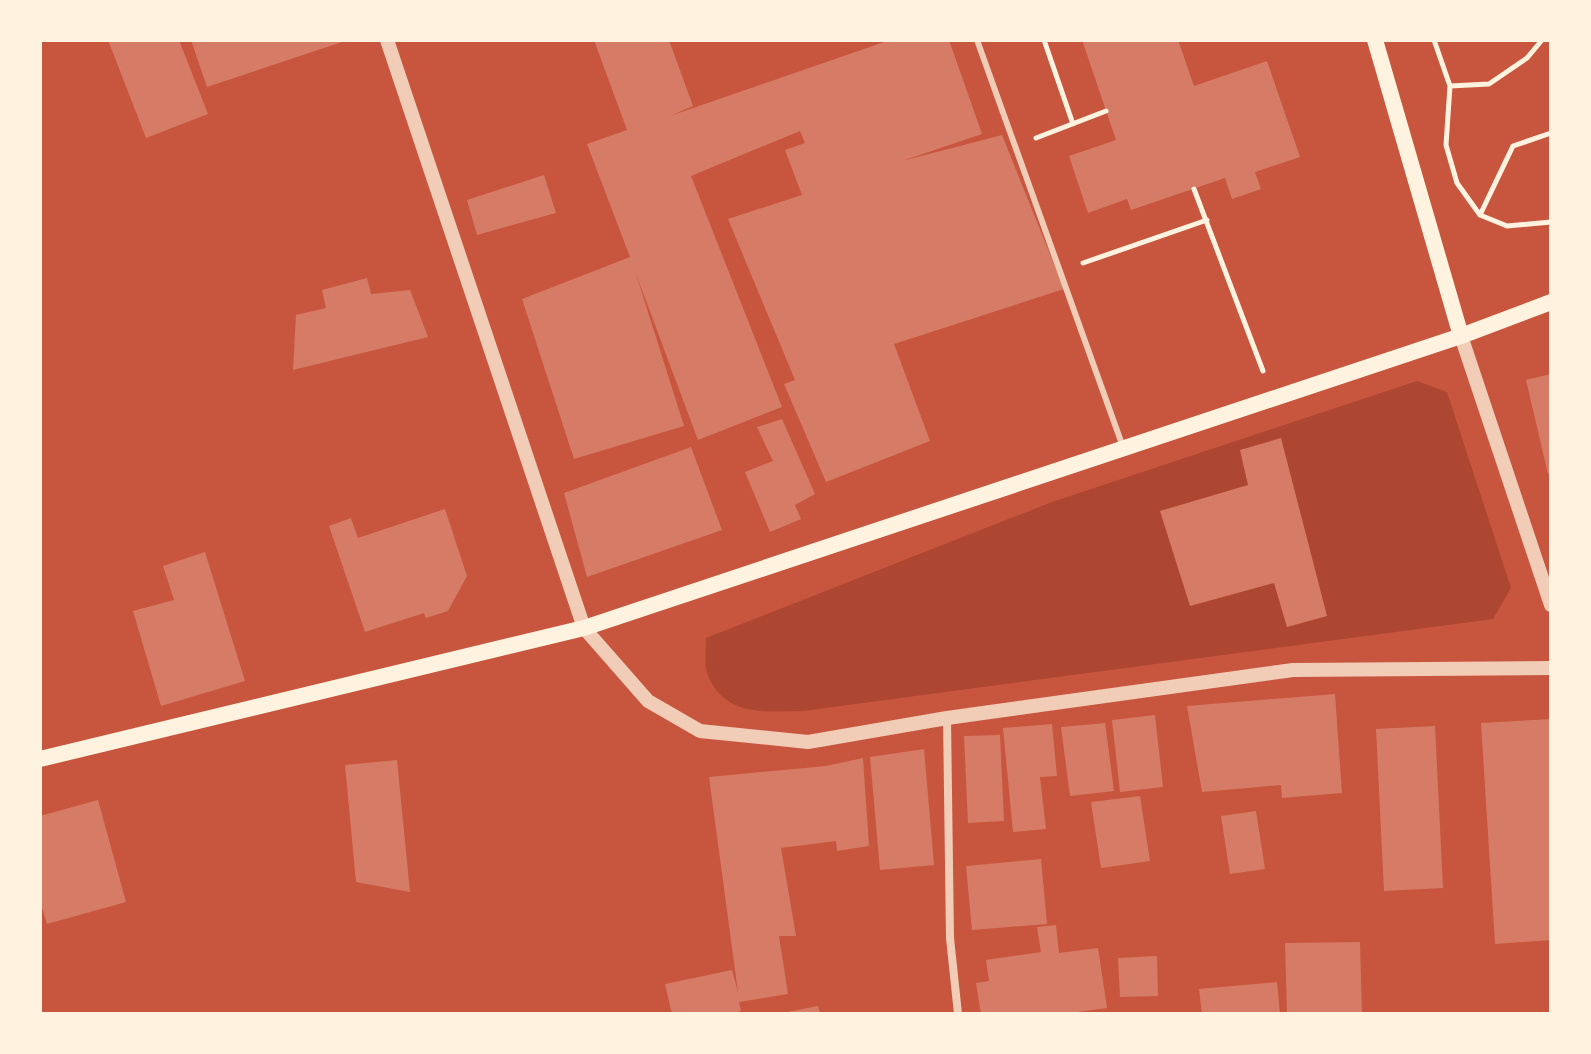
<svg xmlns="http://www.w3.org/2000/svg" width="1591" height="1054" viewBox="0 0 1591 1054" font-family="Rubik,sans-serif">
<rect width="100%" height="100%" fill="#c8553d"/>
<path fill="#ae4732" d="M1417,381l30,11 64,196 -18,31 -690,92c-37,0 -76,7 -95,-35 -4,-10 -2,-27 -2,-38l346,-136z"/>
<path fill="#d67c66" d="M108,40h71l29,74 -62,24z
M191,40h153l1,1 -138,46z
M594,40h75l24,66 -23,10 220,-76h59l33,94 -80,27 100,-26 62,154 -170,55 36,97 -104,41 -42,-98 11,-4 -67,-161 74,-24 -17,-45 20,-7 -5,-12 -109,45 91,231 -84,33 -62,-166 48,152 -110,33 -52,-160 108,-42 -43,-113 40,-14z
M1082,40h96l16,46 73,-25 33,96 -45,15 6,17 -29,10 -7,-21 -94,32 -4,-11 -39,14 -19,-57 47,-16z
M544,175l12,38 -79,22 -10,-35z
M367,278l4,16 39,-4 18,47 -135,33 3,-55 30,-7 -4,-18z
M1551,374v100h-3l-22,-94z
M782,419l33,75 -20,11 6,14 -31,13 -25,-60 28,-11 -16,-34z
M1281,438l46,178 -40,11 -13,-44 -84,23 -30,-95 88,-26 -8,-35z
M691,447l31,83 -135,47 -23,-84z
M445,509l22,67 -19,35 -22,7 -2,-5 -59,19 -36,-106 22,-8 7,20z
M205,552l40,129 -84,25 -28,-95 41,-11 -11,-34z
M1335,694l7,99 -60,5 -1,-13 -79,7 -15,-86z
M1155,715l8,72 -43,5 -8,-72z
M1551,719v221l-56,4 -14,-221z
M1105,723l9,68 -44,5 -9,-69z
M1052,724l5,52 -17,1 6,52 -33,3 -10,-104z
M1435,726l8,162 -59,3 -8,-162z
M1000,735l4,86 -36,2 -4,-87z
M924,749l10,116 -54,5 -10,-113z
M863,758l6,88 -32,5 -1,-10 -55,7 15,88h-17l9,58 -49,8 2,9 -11,3h-58l-7,-30 67,-14 6,22 -29,-215 117,-11z
M397,760l13,132 -54,-10 -11,-117z
M1140,796l10,65 -49,7 -10,-66z
M98,800l28,102 -79,22 -7,-23v-85z
M1256,811l9,58 -35,5 -9,-58z
M1041,859l6,65 -75,6 -6,-64z
M1056,925l3,28 39,-5 9,60 -44,6h-82l-5,-31 13,-2 -3,-21 55,-8 -4,-25z
M1360,942l2,72h-75l-2,-71z
M1157,956l1,40 -38,1 -2,-39z
M1277,982l3,32h-78l-3,-25z
M818,1006l2,8h-36l-1,-1z"/>
<g fill="none" stroke-linecap="round" stroke-linejoin="round">
<path stroke="#fff3e0" stroke-width="5" d="M1044,40l29,84
M1434,40l16,46 -4,59 11,38 23,32 27,11 44,-4
M1450,86l39,-2 38,-26 15,-18
M1036,138l70,-27
M1194,189l69,182
M1480,215l33,-69 38,-13
M1083,263l124,-43"/>
<path stroke="#f1ccb7" stroke-width="6" d="M977,40l146,407"/>
<path stroke="#f1ccb7" stroke-width="8" d="M947,718l3,220 8,76"/>
<path stroke="#f1ccb7" stroke-width="14" d="M387,40l197,588 64,73 52,30 108,11 139,-24 346,-48 258,-2
M1461,336l90,269"/>
<path stroke="#fff3e0" stroke-width="16" d="M1375,40l86,296
M40,759l544,-131 877,-292 90,-34"/>
</g>
<rect width="1591" height="1054" fill="none" stroke="#fff3e0" stroke-width="84"/>
</svg>
